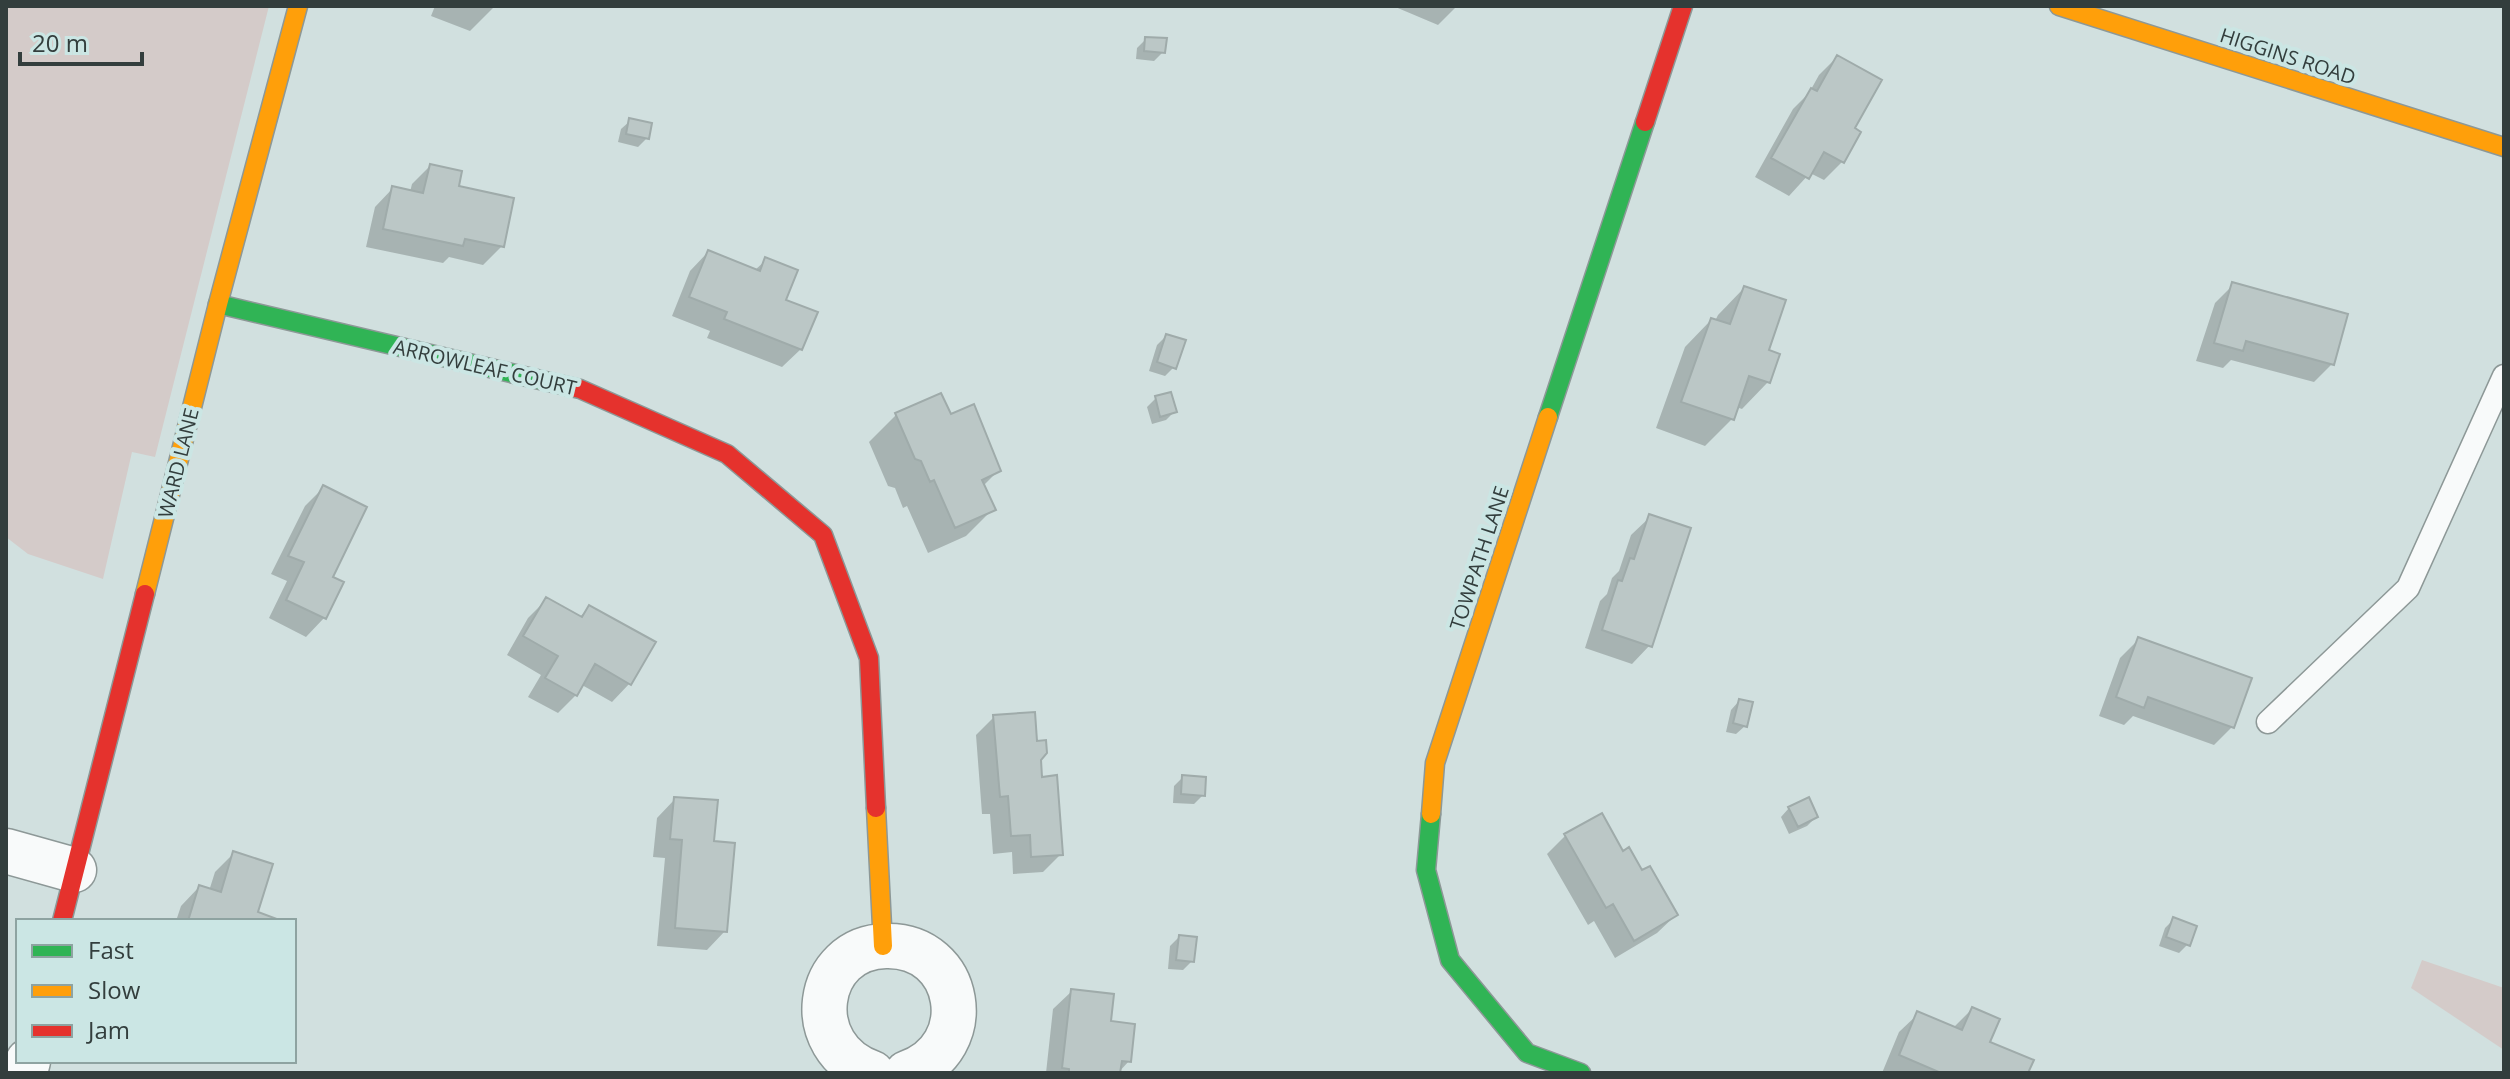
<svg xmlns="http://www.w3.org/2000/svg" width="2510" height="1079" viewBox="0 0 2510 1079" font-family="'Open Sans',sans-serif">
<rect width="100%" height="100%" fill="#d1e0df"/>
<path fill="#d4cbc9" d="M6,6h263l-114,451 -23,-5 -29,127 -75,-25 -22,-17z
M2422,960l82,28v62l-93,-62z"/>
<path fill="#0003" d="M435,6h60l-25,25 -39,-15z
M1393,6h64l-19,19z
M1146,39l17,13 -9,9 -18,-2 1,-11z
M1837,57l15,71 -10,34 -18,18 -14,-7 -21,23 -34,-19 38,-68 16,-16 10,-18z
M630,121l17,17 -9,9 -20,-5 3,-13z
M430,166l27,22 45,58 -19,19 -34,-8 -6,6 -77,-16 9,-40 18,-19 17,4 2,-8z
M708,252l46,19 12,-11 35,89 -19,18 -75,-29 3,-7 -38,-15 18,-45z
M2233,285l99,79 -18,18 -83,-22 -8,8 -27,-7 19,-58z
M1744,288l22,63 2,31 -26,27 -6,-2 -4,12 -27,27 -49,-18 29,-81 26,-27 4,1 3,-6z
M1166,336l8,31 -9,9 -16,-5 8,-26z
M940,396l10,21 49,53 -16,16 10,23 -27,27 -38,17 -21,-47 -4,2 -8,-20 -7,-2 -19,-44 27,-27z
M1156,398l19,13 -9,9 -14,4 -5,-17z
M323,488l8,90 -7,40 -18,19 -37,-19 18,-37 -16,-7 34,-68z
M1650,517v128l-18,19 -47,-16 15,-47 7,-7 5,-16 7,-7 12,-36z
M546,600l33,18 10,-11 41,76 -18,19 -30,-17 -6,10 -18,18 -30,-16 13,-22 -34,-20 21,-37z
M2139,639l93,88 -18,18 -81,-29 -9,9 -25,-9 21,-58z
M1739,701l6,25 -9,8 -10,-2 5,-22z
M994,717l45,43 1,19 21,75 -18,18 -30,2 -1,-22 -19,2 -3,-40h-8l-6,-79z
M1183,777l20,18 -9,9 -21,-1 1,-17z
M675,799l37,44 13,88 -18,19 -50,-4 8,-88 -12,-1 4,-39z
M1789,808l27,9 -9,9 -18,8 -8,-17z
M1565,836l57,17 54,62 -19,18 -42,25 -21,-37 -6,4 -41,-71z
M233,854l23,59 24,8h-104l5,-15 18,-19 10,4 6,-19z
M2174,919l14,25 -9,9 -20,-7 6,-18z
M1179,937l13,24 -9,9 -15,-1 2,-23z
M1072,991l37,32 20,38 -11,12h-72l7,-64z
M1972,1009l16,34 38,30h-144l17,-41 19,-18 35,14z"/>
<path fill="#bbc7c6" stroke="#9fabaa" stroke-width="2" d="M1145,37l22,1 -2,15 -21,-2z
M1837,55l45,25 -27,48 6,4 -17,31 -20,-11 -15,27 -38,-21 40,-70 6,3z
M629,118l23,5 -3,16 -23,-5z
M430,164l32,7 -3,15 55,12 -10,49 -39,-8 -2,7 -80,-17 9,-43 31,7z
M708,250l52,21 5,-14 33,13 -12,30 32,12 -16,38 -78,-31 3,-7 -38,-15z
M2232,282l116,32 -14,51 -88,-24 -3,10 -29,-8z
M1744,286l42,14 -17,50 11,4 -10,29 -21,-7 -15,44 -53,-18 30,-84 19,6z
M1166,334l20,6 -10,29 -19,-7z
M1171,392l6,20 -17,5 -5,-21z
M941,393l10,21 23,-10 27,67 -19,9 14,30 -41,18 -21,-48 -4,2 -9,-21 -6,-2 -20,-46z
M323,485l44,22 -34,70 11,5 -18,37 -40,-19 18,-38 -16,-6z
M1649,514l42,14 -39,119 -50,-17 16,-50 4,1 8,-23 4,1z
M546,597l36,20 7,-12 67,37 -25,43 -36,-21 -18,32 -32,-18 13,-22 -35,-20z
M2138,637l114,41 -18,50 -86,-31 -4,11 -28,-11z
M1739,699l14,3 -6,25 -14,-4z
M1035,712l2,29 9,-1 1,13 -6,7 1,17 15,-2 6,80 -32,2 -1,-22 -19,1 -3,-40 -8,1 -7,-82z
M1182,775l24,2 -1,19 -24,-2z
M674,797l44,3 -4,41 21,2 -8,89 -52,-4 7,-88 -12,-1z
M1809,797l9,20 -20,10 -10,-20z
M1602,813l21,38 6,-4 13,23 8,-4 28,49 -44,26 -21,-37 -7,4 -42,-74z
M233,851l40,13 -15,48 24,9h-94l11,-36 22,7z
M2173,917l24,9 -7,20 -24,-9z
M1179,935l18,2 -3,25 -18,-2z
M1071,989l43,5 -3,27 24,3 -4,38 -9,-1 -2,12h-51v-4l-7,-1z
M1972,1007l28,12 -10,23 44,18 -6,13h-87l-42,-18 18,-44 45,19z"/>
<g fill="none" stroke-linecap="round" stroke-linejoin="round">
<defs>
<path id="lane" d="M2268,722l140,-134 96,-212"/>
<path id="street" d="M6,851l68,19
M25,1073l3,-12
M872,1073c-72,-25 -58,-126 14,-127 77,-2 94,102 21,127"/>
<path id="fast" d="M218,304l331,78
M1548,417l97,-295
M1431,814l-5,56 24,90 77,93 54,20"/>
<path id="slow" d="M2059,6l445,141
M145,594l73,-290 80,-298
M876,808l7,138
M1431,814l4,-51 113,-346"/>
<path id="jam" d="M1645,122l38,-116
M549,382l31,7 147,65 96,81 46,123 7,150
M62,921l83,-327"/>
</defs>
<use href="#lane" stroke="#8d9897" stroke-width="25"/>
<use href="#street" stroke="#8d9897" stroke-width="47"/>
<use href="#fast" stroke="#8d9897" stroke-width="21"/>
<use href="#slow" stroke="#8d9897" stroke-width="21"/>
<use href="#jam" stroke="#8d9897" stroke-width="21"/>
<use href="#lane" stroke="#f8fafa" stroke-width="22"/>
<use href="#street" stroke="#f8fafa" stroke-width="44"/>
<use href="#fast" stroke="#30b455" stroke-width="18"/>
<use href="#slow" stroke="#ff9f0a" stroke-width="18"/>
<use href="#jam" stroke="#e5322d" stroke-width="18"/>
</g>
<g text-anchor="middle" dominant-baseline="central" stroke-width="8" stroke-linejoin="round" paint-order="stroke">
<g font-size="20" fill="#333e3d" stroke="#cbe6e4">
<text transform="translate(2288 56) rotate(18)">HIGGINS ROAD</text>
<text transform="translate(485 367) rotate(13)">ARROWLEAF COURT</text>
<text transform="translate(178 463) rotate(-76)">WARD LANE</text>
<text transform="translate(1479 558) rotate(-72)">TOWPATH LANE</text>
</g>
</g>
<rect width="2510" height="1079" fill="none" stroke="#333e3d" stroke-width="16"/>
<rect x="16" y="919" width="280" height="144" fill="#cbe6e4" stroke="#8ea3a1" stroke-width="2"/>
<rect x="32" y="945" width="40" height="12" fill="#30b455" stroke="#8ea3a1" stroke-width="2"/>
<text x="88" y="959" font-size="24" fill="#333e3d">Fast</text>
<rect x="32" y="985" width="40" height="12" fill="#ff9f0a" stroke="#8ea3a1" stroke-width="2"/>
<text x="88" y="999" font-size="24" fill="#333e3d">Slow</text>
<rect x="32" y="1025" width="40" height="12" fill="#e5322d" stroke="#8ea3a1" stroke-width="2"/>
<text x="88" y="1039" font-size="24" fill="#333e3d">Jam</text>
<path d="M20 52v12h122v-12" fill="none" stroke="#333e3d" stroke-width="4"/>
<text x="32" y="52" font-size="24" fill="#333e3d" stroke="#cbe6e4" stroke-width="6" paint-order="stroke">20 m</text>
</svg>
